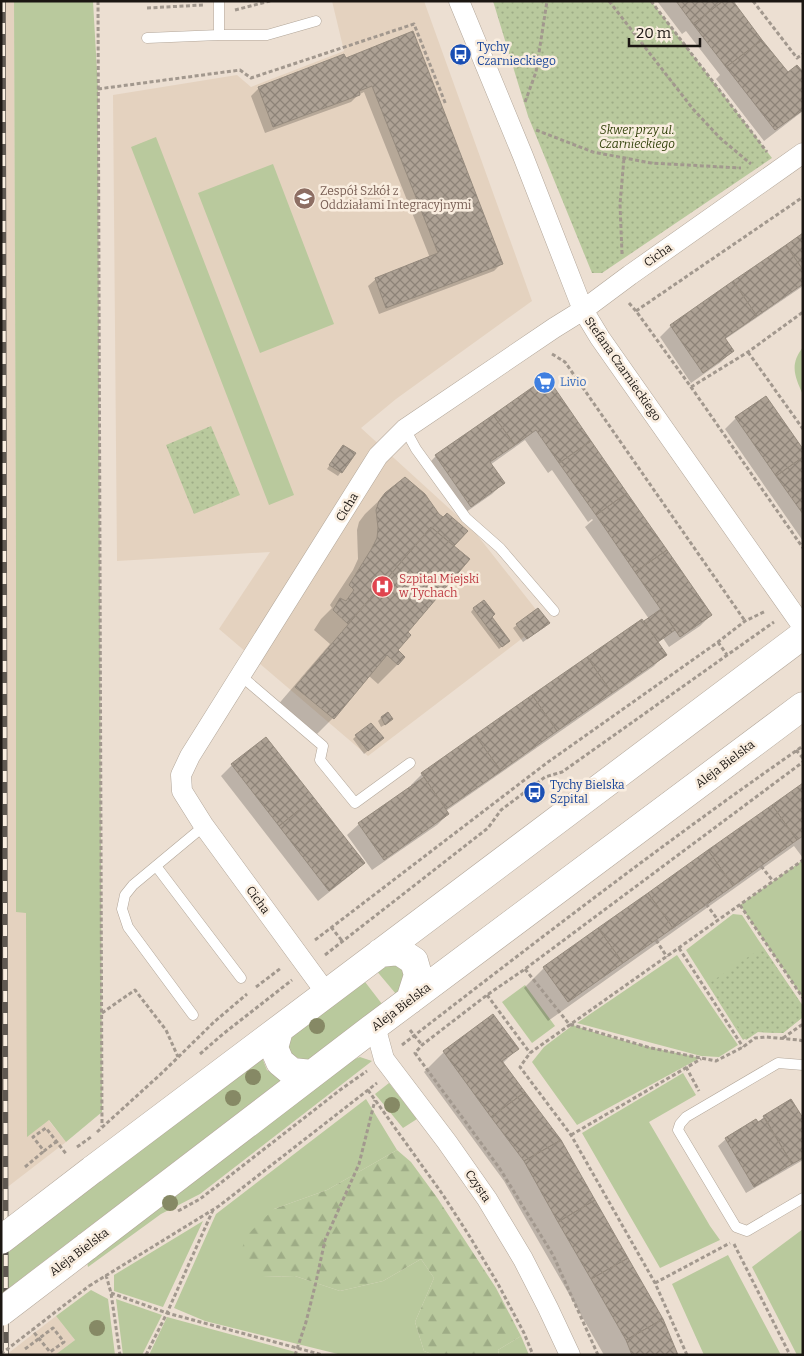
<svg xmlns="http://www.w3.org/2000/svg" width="804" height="1356" viewBox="0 0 804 1356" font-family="Bitter,serif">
<defs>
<pattern id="forest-firs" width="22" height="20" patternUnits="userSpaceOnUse" patternTransform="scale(1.25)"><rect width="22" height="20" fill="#b9c99d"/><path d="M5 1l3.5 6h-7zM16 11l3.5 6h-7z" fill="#9eac86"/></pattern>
<pattern id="park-dots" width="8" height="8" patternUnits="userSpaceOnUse" patternTransform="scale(1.25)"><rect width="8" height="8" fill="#b9c99d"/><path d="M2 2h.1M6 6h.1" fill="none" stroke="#9eac86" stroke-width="1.8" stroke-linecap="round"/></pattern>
<pattern id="building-cross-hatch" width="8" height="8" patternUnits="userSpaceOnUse" patternTransform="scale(1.25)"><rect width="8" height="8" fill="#aea295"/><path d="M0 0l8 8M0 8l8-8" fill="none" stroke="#8d8378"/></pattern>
</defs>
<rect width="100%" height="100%" fill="#ecdfd2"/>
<path fill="#e4d2bf" d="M1,1h13l2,565v346h14l16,205 20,25 -65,50z
M332,1h92l108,300 -136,98 -35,29 113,103 71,90 -177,135 -149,-127 51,-77 -153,9 -4,-466 124,-20 14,12 93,-36z
M56,1316l19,24 -20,15h-49z"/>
<path fill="#b9c99d" d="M14,1h79l5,88 4,1023 -36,30 -17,-22 -22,17 -1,-224 -10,-1v-346z
M156,137l138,358 -25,10 -138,-358z
M273,164l61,160 -74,29 -62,-160z
M803,347v48c-8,-18 -14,-30 0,-48z
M803,860v138l-63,-93z
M733,914l9,1 61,93v9l-20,16 -26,-1 -14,8 -57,-90z
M677,955l61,90 -19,12 -18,-1 -124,-33z
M386,963l16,3 4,17 -10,11 -21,-25z
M362,978l20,26 -63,49 -13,8 -13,-5 -6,-9 4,-12z
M525,985l30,41 -23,17 -30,-41z
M573,1025c41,15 84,24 127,33l-123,67 -45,-63 12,-15z
M261,1055l6,15 12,8 1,3 -279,213v-38z
M360,1057l12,4 -172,133 -39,20 -73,53 -1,-5 263,-201z
M683,1073l13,22 -47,27 61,104 10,14 -60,28 -78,-135z
M389,1083l28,36 -14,9 -28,-34z
M366,1099l31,51 -70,40 -53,19 -11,68 32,-1 45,15 43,-10 38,-22 13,19 -19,44 9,29 10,4h-92l-137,-34 -31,-13 42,-94z
M203,1221l-40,86 -49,-16v-16z
M803,1229v126h-6l-45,-88z
M728,1255l53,100h-77l-32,-71z
M91,1290l17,9 7,56h-60l20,-15 -19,-24z
M116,1299l46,16 -20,40h-19z
M167,1317l132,36 7,2h-157z
M521,1336l8,19h-30l-1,-5z"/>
<path fill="url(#forest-firs)" d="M397,1150l14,12 27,37 58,89 25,48 -23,14 1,5h-65l-10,-4 -9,-29 19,-44 -13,-19 -38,22 -43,10 -45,-15 -32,1 -24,-19 7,-22 28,-27 53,-19z"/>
<path fill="url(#park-dots)" d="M493,1h158l121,157 -170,115h-10l-64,-157z
M211,426l29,69 -46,19 -28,-69z
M763,947l40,59v11l-20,16 -25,-1 -12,8 -38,-56z"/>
<path fill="#0003" d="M657,1h75l55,73h16v37l-39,30 -48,-62 4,-4 -34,-44 -4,3z
M412,33l90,230 -8,8 -115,43 -11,-28 8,-7 54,-21 -66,-166 -6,3 -7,7 -86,31 -14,-37 8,-8 86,-29z
M803,235v51l-79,54 8,11 -11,11 -30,21 -31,-46 11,-11z
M547,379l164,236 -11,11 -31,21 -6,-9 -6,5 8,11 -11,12 -208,145 2,3 -11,11 -65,45 -25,-35 12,-11 53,-37 -1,-2 11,-11 219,-154 2,3 6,-4 -64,-92 8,-7 -1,-1 -4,3 -36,-52 -4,3 -23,-33 -35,25 13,18 -11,11 -33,23 -34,-50 11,-11z
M736,418l67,33v90l-78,-112z
M340,450l14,4 -16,22 -11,-7z
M405,479l47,67 -56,105 2,13 -20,20 -9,-8 -36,42 -20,20 -37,-31 54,-63 -16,-14 7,-11 11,-11 -2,-3 23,-35 5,-11 -1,-29 2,-8 6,-8 21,-20z
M474,608l16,9 15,27 -6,5 -28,-37z
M517,625l28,2 -22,15 -10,-14z
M381,718l7,5 -7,4 -3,-6z
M356,736l23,6 -15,12 -11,-15z
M232,765l131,98 -11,11 -34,27 -97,-125z
M803,785v73l-9,-12 -246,175 -24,-33 20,-20z
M493,1016l24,33 -15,15 175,291h-73l-100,-174 -80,-109 20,-20z
M764,1117l39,4v39l-57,33 -28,-47 8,-7 31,-16z"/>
<path fill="url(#building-cross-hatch)" stroke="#968b7e" d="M676,1h47l-30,23z
M723,1h10l29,39 -36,27 -33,-43z
M413,31l90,233 -117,44 -11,-30 63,-25 -66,-167 -13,5 1,4 -87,32 -15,-40 86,-33 2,4z
M762,40l26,32 9,-7 6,7v38l-28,20 -49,-63z
M803,233v37l-17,-25z
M786,245l17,25v14l-46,32 -24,-35z
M733,281l24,35 -32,22 9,13 -31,22 -33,-48z
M547,377l44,64 -32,22 -23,-33 -21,15 -22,-30z
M766,396l37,53v8l-27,19 -41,-59z
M493,415l22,30 -25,17 15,21 -34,24 -36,-52z
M591,441l36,52 -31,22 -37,-52z
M343,445l13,8 -14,20 -13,-8z
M803,457v57l-27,-38z
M405,477l20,17 14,20 4,3 4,-4 21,18 -14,15 -23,-19 -83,97 -15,-14 7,-12 6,3 8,-11 -5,-5 23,-37 5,-10 1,-10 -2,-18 3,-9 6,-8z
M627,493l40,57 -32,22 -39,-57z
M431,527l39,32 -62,73 3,3 -13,15 7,7 -7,8 -11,-10 -53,64 -39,-32z
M667,550l45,65 -32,22 -45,-65z
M484,600l11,14 -3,3 18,24 -8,6 -29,-39z
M538,608l12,15 -23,16 -11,-15z
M661,609l14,21 -17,12 -14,-21z
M642,619l25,36 -55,38 -25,-36z
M587,657l25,36 -55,38 -25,-36z
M532,695l25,36 -56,40 -26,-36z
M388,712l5,7 -8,6 -4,-8z
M371,723l13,15 -16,13 -13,-16z
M475,735l26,36 -55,38 -25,-36z
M266,737l48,61 -35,28 -48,-62z
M424,777l25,37 -65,46 -26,-37z
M803,783v53l-6,4 -25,-35z
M314,798l51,65 -36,28 -50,-65z
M772,805l25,35 -64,46 -25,-36z
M708,850l25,36 -60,42 -25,-35z
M648,893l25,35 -50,35 -25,-35z
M598,928l25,35 -55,39 -25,-35z
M493,1014l26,35 -17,12 23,31 -34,25 -48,-66z
M525,1092l36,48 -37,21 -33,-44z
M791,1099l12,19v40l-11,6 -29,-48z
M765,1118l27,46 -38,23 -29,-49 31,-19 2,3z
M561,1140l34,60 -37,22 -34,-61z
M595,1200l33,58 -37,21 -33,-57z
M628,1258l35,61 -37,21 -35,-61z
M663,1319l15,36h-46l-6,-15z"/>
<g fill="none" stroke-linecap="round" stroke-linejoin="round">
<defs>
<path id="service" d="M219,1v34h48l49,-14
M147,38l72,-3
M405,429l11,20 50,69 34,30 54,63
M240,675l83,71 -3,14 35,43 55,-40
M156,866l85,112
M193,1015l-65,-88 -6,-18 3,-14 8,-10 71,-59
M803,1065l-25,-2 -92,54 -6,7 -2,6 58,97 11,4 56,-33"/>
<path id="minor" d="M459,1l64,155 60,154 17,28 203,289
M327,994l-123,-168 -22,-35 -1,-16 9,-19 188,-300 27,-27 149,-101 29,-18 47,-35 173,-122
M375,1026l9,33 63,83 40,57 36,60 25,49 22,47"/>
<path id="secondary" d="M380,953l19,-2 15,10 4,14 -8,25
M279,1030l-5,18 6,14 12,10 20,2
M92,1170l711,-535
M86,1247l289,-221 428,-320"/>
</defs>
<use href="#service" stroke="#b2a699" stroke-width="11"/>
<use href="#minor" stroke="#b2a699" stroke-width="21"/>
<use href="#secondary" stroke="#b2a699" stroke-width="29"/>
<path stroke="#a2988e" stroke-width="3" stroke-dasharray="4 2.5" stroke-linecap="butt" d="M98,1l4,1126
M609,1l84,108 27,29 31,26
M651,1l116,151
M753,1l44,57 6,-4
M147,8l56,-3
M235,10l35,-9
M98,89l142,-19 11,8 163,-54 32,81
M525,102l11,-30 11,-71
M536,130l57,22 58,11 90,5
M622,254l-2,-50 4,-46
M629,303l7,8 55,76 112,161
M636,311l167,-114
M748,352l55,77
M552,354l13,8 180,259
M691,387l57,-35 55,-40
M718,642l9,13
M796,750l7,8
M761,866l12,15
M706,904l12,16
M740,905l63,93
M331,927l12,15
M315,940l233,-178 170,-120 27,-21 21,-10
M656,940l11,17
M679,948l64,99
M325,955l163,-127 13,-18 44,-33 17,-5 212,-150
M525,969l44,55 82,24 65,13 27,-14 12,-9 11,-1 33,3 4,1
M256,987l25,-19
M487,995l43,58
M102,1013l33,-23 31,40 12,27
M410,1030l12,15
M783,1038l20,-14
M402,1045c132,-102 264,-204 401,-299
M200,1054l23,-20 69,-54
M686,1067l13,24
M368,1090l75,105 27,42 28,47 26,49 9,22
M97,1132l66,-60 51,-50 33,-28
M571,1135l130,-76
M57,1141l-13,10 -11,-14 13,-9 21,27
M25,1167l19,-16
M178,1211l22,-12 140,-109 27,-19
M734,1244l56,111
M106,1275l5,18 9,62
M655,1283l75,-40
M89,1286l130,-80 158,-123
M111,1293l56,20 156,42
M25,1349l28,-21 11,14 -14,10 -18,-22
M146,1355l21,-42 46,-103
M295,1355l11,-33 10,-40 9,-42 34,-76 16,-64
M598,1355l-45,-100 -53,-86 -85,-116 7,-8 65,-50 38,-26 278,-207
M687,1355l-32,-72 -84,-148 -51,-68 10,-14 273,-193"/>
<use href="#service" stroke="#fff" stroke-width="10"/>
<use href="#minor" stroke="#fff" stroke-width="20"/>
<use href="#secondary" stroke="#fff" stroke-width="28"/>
<defs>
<path id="rail" d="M3,1l3,1354"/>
</defs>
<use href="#rail" stroke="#605952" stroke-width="5.5"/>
<use href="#rail" stroke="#f9eddf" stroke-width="4" stroke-dasharray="11" stroke-linecap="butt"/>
<defs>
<path id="secondary-bridge" d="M1,1240l91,-70
M1,1312l85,-65"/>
</defs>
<use href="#secondary-bridge" stroke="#b2a699" stroke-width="29" stroke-linecap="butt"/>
<path stroke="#a2988e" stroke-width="3" stroke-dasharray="4 2.5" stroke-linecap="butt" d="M77,1147l14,-10
M1,1354l88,-68"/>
<use href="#secondary-bridge" stroke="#fff" stroke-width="28"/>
</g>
<g fill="#868965">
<circle cx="317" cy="1026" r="8"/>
<circle cx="253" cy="1077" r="8"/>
<circle cx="233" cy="1098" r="8"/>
<circle cx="392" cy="1105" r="8"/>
<circle cx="170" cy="1203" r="8"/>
<circle cx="97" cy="1328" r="8"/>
</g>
<defs>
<symbol id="bus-disc" viewBox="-11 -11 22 22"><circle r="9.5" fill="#1a4fb4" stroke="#f9eddf"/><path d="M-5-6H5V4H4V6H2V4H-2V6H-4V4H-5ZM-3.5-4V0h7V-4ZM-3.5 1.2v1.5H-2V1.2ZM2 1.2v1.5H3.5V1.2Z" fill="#fff"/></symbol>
<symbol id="school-disc" viewBox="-11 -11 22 22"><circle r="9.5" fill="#8d6e63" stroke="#f9eddf"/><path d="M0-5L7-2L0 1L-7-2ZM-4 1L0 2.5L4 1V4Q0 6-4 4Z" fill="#fff"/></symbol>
<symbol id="supermarket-disc" viewBox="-11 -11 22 22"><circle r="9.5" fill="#3f7fe0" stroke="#f9eddf"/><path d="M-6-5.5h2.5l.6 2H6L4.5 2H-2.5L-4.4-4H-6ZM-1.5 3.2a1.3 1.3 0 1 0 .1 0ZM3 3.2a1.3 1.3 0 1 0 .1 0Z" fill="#fff"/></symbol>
<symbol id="hospital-disc" viewBox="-11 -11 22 22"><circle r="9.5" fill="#e0444e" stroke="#f9eddf"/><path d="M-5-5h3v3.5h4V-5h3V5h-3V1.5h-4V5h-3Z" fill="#fff"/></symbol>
</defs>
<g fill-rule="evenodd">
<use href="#bus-disc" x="448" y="42" width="25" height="25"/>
<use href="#school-disc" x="292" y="186" width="25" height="25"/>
<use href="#supermarket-disc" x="532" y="370" width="25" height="25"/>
<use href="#hospital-disc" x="370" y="574" width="25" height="25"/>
<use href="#bus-disc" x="522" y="780" width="25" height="25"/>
</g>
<g text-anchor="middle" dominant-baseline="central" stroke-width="5" stroke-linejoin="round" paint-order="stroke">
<g font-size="12" fill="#164399" stroke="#f9eddf" text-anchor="start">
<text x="477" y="47">Tychy<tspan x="477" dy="14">Czarnieckiego</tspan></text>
<text x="550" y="785">Tychy Bielska<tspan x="550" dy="14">Szpital</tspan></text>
</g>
<g font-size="12" font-style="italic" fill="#33420b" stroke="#f9eddf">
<text x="637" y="130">Skwer przy ul.<tspan x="637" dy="14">Czarnieckiego</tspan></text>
</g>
<g font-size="12" fill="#785e54" stroke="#f9eddf" text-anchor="start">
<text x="320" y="191">Zespół Szkół z<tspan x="320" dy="14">Oddziałami Integracyjnymi</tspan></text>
</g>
<g font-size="12" fill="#1b1612" stroke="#f9eddf">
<text transform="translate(658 255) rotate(-35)">Cicha</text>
<text transform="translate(623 369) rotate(55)">Stefana Czarnieckiego</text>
<text transform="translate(347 507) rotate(-58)">Cicha</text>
<text transform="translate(725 764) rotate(-37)">Aleja Bielska</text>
<text transform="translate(258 900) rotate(54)">Cicha</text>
<text transform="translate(401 1007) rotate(-37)">Aleja Bielska</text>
<text transform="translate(478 1186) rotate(56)">Czysta</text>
<text transform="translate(79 1252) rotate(-37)">Aleja Bielska</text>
</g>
<g font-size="12" fill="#366cbe" stroke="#f9eddf" text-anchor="start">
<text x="560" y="382">Livio</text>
</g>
<g font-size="12" fill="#be3a42" stroke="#f9eddf" text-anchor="start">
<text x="399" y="579">Szpital Miejski<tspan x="399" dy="14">w Tychach</tspan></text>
</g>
</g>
<rect width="804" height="1356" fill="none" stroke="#1b1612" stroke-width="5"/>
<path d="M629 38v8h71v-8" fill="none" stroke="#1b1612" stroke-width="2.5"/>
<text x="636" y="38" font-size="15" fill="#1b1612" stroke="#f9eddf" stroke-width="4" paint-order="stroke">20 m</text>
</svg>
